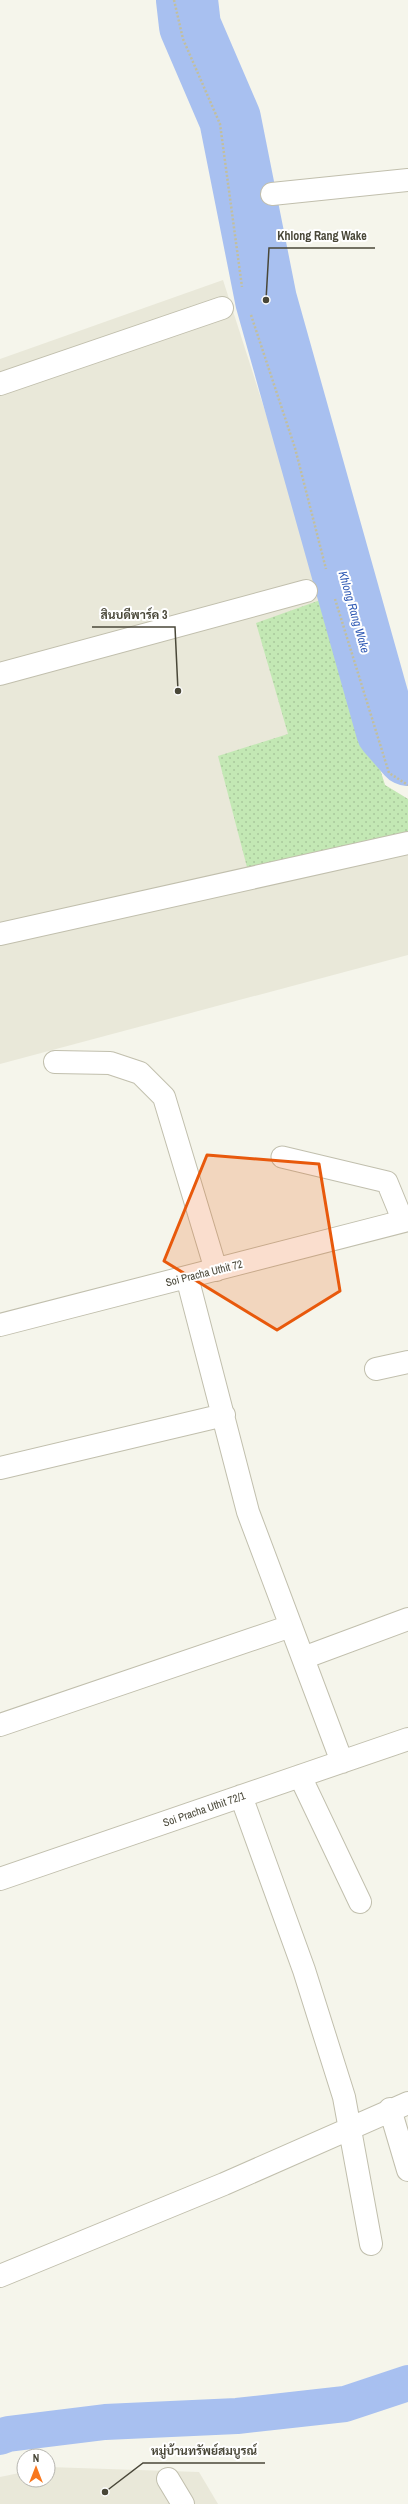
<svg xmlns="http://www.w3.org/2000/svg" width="408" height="2504" viewBox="0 0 408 2504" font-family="'Archivo Narrow',Sarabun,sans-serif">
<defs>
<pattern id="grass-dots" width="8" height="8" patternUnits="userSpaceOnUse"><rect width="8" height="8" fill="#c3e8b4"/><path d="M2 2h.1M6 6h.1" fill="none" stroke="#a9c89c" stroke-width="1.8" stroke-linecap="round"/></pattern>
</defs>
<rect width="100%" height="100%" fill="#f5f5eb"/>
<path fill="#e9e8d9" d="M223,280l162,505 23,14v156l-408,109v-705z
M48,2467l151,5 19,32h-218v-27l24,-5v8h24z"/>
<path fill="url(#grass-dots)" d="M326,598l59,187 23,14v36l-160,36 -30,-115 70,-22 -32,-111z"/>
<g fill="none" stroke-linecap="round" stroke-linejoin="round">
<path stroke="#a8c0f0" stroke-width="36" d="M0,2437l8,-3 97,-12 132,-6 108,-12 63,-21"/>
<path stroke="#a8c0f0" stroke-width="62" d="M187,0l3,26 40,93 36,181 121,431 21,24"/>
<defs>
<path id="lane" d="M282,1157l105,25 16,39"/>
<path id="street" d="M272,194l136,-14
M0,384l222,-76
M0,674l306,-83
M0,934l408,-91
M55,1062l55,1 30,10 24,24 52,173
M187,1277l61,235 94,250
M0,1325l408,-105
M376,1369l32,-7
M0,1468l224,-53
M303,1658l105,-39
M0,1725l291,-99
M300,1776l60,126
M241,1796l63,174 40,127 27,147
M0,1879l408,-140
M390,2109l18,61
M0,2276l224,-92 184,-81
M168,2479l15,25"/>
</defs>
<use href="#lane" stroke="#c1bfad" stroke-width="23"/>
<use href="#street" stroke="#c1bfad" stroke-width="24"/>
<path stroke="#c2bf9e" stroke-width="2.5" stroke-dasharray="2 2" stroke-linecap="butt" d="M174,0l9,39 37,85 22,163
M251,315l44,133 31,121
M335,599l54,174 19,12"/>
<use href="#lane" stroke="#fff" stroke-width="21"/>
<use href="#street" stroke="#fff" stroke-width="22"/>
</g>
<path fill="#e8590c" fill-opacity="0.2" stroke="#e8590c" stroke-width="3" stroke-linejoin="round" d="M207,1155l112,9 21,127 -63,39 -113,-69z"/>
<g text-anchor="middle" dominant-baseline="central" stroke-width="4" stroke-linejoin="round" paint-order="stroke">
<g font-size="11" fill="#494738" stroke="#fff">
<text transform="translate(204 1273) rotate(-14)">Soi Pracha Uthit 72</text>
<text transform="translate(204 1809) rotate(-19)">Soi Pracha Uthit 72/1</text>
</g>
<g font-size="12" font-style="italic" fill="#315bb5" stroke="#fff">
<text transform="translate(354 612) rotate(74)">Khlong Rang Wake</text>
</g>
</g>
<path fill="none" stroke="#494738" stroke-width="1.5" d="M266 300L269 248H375M178 691L175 627H92M105 2492L143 2463H265"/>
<g fill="#494738" stroke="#fff" stroke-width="1.5">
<circle cx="266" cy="300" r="4"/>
<circle cx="178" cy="691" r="4"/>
<circle cx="105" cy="2492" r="4"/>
</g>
<g font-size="12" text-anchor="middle" font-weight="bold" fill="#494738" stroke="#fff" stroke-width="4" stroke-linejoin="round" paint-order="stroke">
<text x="322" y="240">Khlong Rang Wake</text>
<text x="134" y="619">สินบดีพาร์ค 3</text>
<text x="204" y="2455">หมู่บ้านทรัพย์สมบูรณ์</text>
</g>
<g transform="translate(36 2468)"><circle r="19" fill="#ffffff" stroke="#b6b5af"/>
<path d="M0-3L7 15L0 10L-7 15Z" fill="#f8781f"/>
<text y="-6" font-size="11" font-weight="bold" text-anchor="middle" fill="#494738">N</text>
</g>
</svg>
